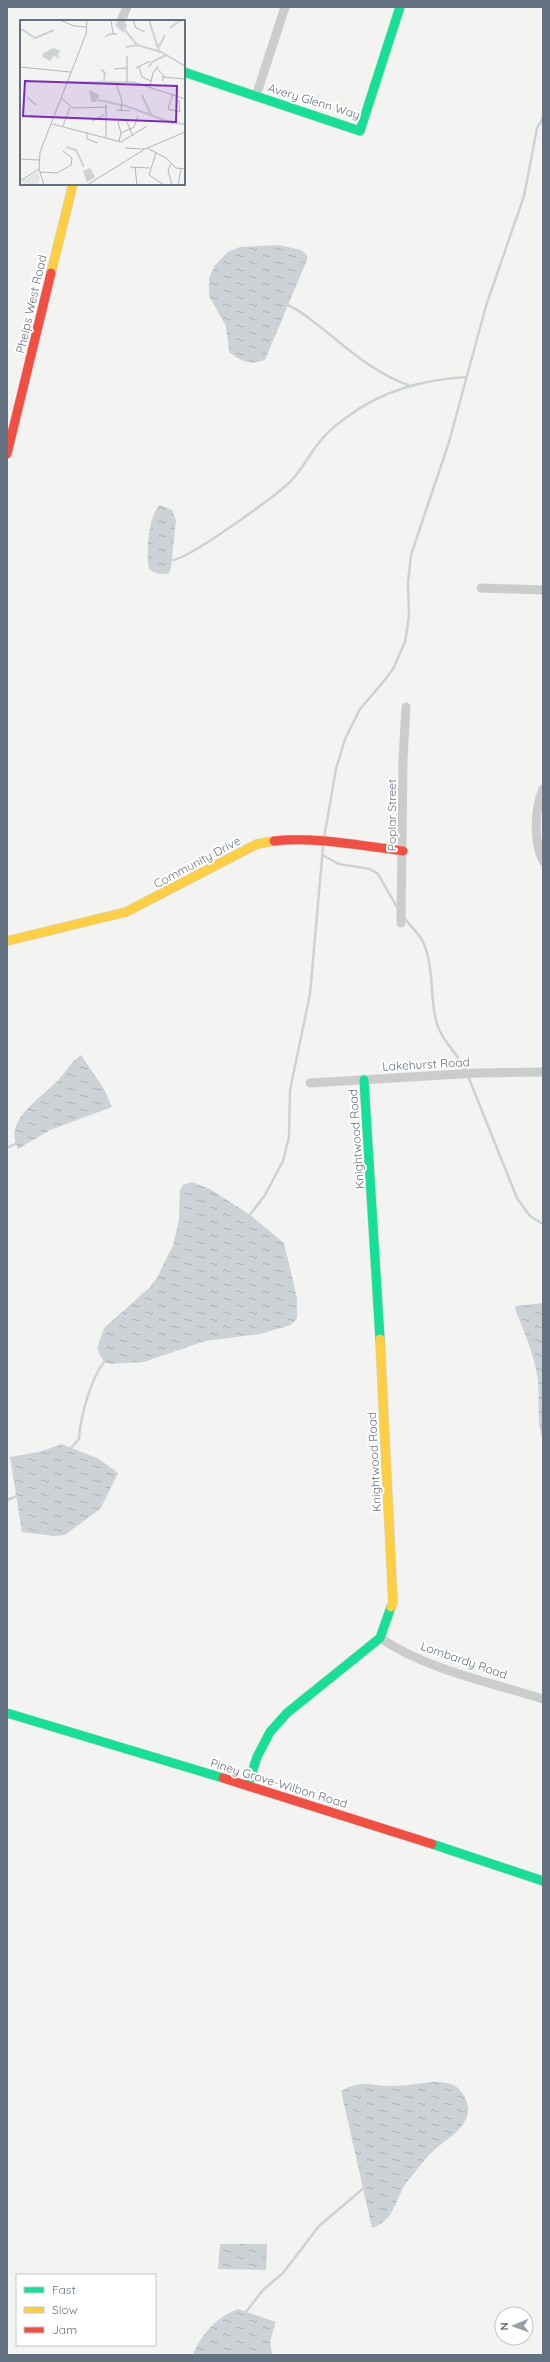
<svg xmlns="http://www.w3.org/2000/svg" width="550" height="2362" viewBox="0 0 550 2362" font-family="Quicksand,sans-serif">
<defs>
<pattern id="water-ripples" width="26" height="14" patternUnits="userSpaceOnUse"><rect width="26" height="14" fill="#ccd2d6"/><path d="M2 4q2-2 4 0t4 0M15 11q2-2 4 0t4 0" fill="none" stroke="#a9afb3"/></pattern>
</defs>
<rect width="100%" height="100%" fill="#f3f3f1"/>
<path fill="url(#water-ripples)" d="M279,245l22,5 6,5v5l-42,100c-15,5 -23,2 -36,-8l-3,-26 -17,-30v-18l6,-13 13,-13 12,-5z
M160,505l12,5 4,10 -5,47 -2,6c-9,2 -13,1 -20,-4 -3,-15 -1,-54 11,-64z
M81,1055l23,34 8,18 -62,23 -32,19c-16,-30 26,-52 42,-71 7,-8 12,-17 21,-23z
M192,1182l18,7 40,26 34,28 13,55v20l-6,7 -31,9 -55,7 -61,21 -34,2 -6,-2 -7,-13 7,-21 46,-41 8,-11 15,-31 6,-25 1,-30 3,-5z
M543,1303v136c-7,-18 -3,-39 -5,-59 -4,-25 -13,-47 -23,-71l1,-3z
M62,1444l37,15 19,14 -17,35 -36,27 -11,1 -32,-4 -12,-75 29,-5z
M433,2082c14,0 24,1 31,14 16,28 -19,42 -35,59 -5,5 -9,11 -14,17 -3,4 -8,9 -11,14 -9,17 -12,36 -32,42l-31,-137c21,-12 29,-5 52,-5 13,0 27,-3 40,-4z
M220,2244h47l-1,26 -48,-1z
M238,2309l38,13 -6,19 2,14h-79c7,-20 25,-39 45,-46z"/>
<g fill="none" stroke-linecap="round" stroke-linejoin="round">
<path stroke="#ccd2d6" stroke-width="2.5" d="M284,304c13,3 28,17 39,25 27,22 52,44 85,56
M171,560c13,3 104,-64 118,-77 12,-11 19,-27 29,-39 7,-10 19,-20 29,-27 34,-26 78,-38 120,-40
M324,838l12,-69 9,-30 15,-30 24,-28 9,-12 12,-27 4,-26 -1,-34 3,-27 38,-113 37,-136 38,-110 13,-68 6,-10
M322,855l17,9 31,5 8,5 20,35
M404,918c6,7 13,14 18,22 13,25 7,58 15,84 5,18 22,30 29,47
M468,1076l49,122 13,18 13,8
M7,1148l10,-5
M249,1216l16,-21 18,-34 6,-24 1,-47 20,-96 13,-147
M69,1450l10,-11c1,-21 12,-63 27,-79
M7,1500l10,-4
M246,2315v-3l17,-22 20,-17 36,-47 46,-39"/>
<defs>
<path id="fast" d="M184,72l176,59 40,-124
M364,1080l16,259
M7,1713l216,65
M248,1785l9,-28 13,-25 17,-19 93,-75 11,-31
M432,1844l111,37"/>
<path id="slow" d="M51,273l22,-89
M7,941l119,-29 131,-68 17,-3
M380,1339l13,264 -2,4"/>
<path id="jam" d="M7,454l44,-181
M274,841c38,-5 90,5 129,10
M223,1778l209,66"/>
</defs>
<use href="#fast" stroke="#d0d1d0" stroke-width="10"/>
<use href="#slow" stroke="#d0d1d0" stroke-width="10"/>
<use href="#jam" stroke="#d0d1d0" stroke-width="10"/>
<path stroke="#cbcccc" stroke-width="9" d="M121,21l6,-14
M256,96l29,-89
M481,588l62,2
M543,789c-8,19 -10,52 0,72
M401,923l2,-164 3,-52
M310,1083l167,-10 66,-1
M380,1638c48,32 109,44 163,61"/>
<use href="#fast" stroke="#16e098" stroke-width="9"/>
<use href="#slow" stroke="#ffcf43" stroke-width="9"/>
<use href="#jam" stroke="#f24e42" stroke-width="9"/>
</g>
<g text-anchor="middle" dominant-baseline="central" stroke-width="4" stroke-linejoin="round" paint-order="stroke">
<g font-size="12" fill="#647180" stroke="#fff">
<text transform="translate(314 101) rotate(17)">Avery Glenn Way</text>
<text transform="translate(31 304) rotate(-77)">Phelps West Road</text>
<text transform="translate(391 815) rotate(-90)">Poplar Street</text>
<text transform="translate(197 862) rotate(-28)">Community Drive</text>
<text transform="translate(426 1064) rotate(-3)">Lakehurst Road</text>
<text transform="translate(356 1139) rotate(-94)">Knightwood Road</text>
<text transform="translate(374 1462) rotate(-93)">Knightwood Road</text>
<text transform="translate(464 1660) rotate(19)">Lombardy Road</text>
<text transform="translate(279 1783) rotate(17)">Piney Grove-Wilbon Road</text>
</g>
</g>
<g transform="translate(20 20)">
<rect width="165" height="165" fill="#f3f3f1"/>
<path d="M17,152l3,6 -3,7h-12l-3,-4z" fill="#e2e6df"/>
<path d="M99,0h5l3,6 -4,6 -8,-7zM33,28l8,3 -3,2 1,6 -5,-4 -4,6 -7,-4 -1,-3zM69,70l11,5 -4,7h-5zM70,148l5,9 -8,5 -4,-11z" fill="#ccd2d6"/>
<path fill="none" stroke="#ccd2d6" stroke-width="2" d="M129,0l10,31M0,8l15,10 19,-8M150,8l11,-8M105,10l13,16M106,27l11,-2 24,7 24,14M138,28l7,-13M129,47l3,-5 14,-7M81,49l4,4 -1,8M122,75l9,20M7,77l9,8M78,80l28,6 46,17 13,1M72,101l12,-6M46,127l10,3 8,17"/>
<path fill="none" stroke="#b1b7bd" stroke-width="1" d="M40,0l14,6 12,1M91,0l2,14M113,0l3,8 9,4M85,17l5,-3h7M0,47l50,5M119,47l3,10 9,4M116,48l14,-7M137,48l6,7v6M94,49l13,-1M143,57l22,2M47,62h66l52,17M107,62v-26M96,63l6,18 -1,9M130,66l3,-13 5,-7M153,73l-5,16 12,3 -1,-12M41,78l12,10 33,-1M96,90l14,1M32,104l69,18 26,-16M43,106l7,-19M67,112v7l11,4M101,113l13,-6 4,-11M86,117v-33M99,121l2,-8 -3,-11 2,-3 6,1 7,16M105,128l19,1M127,128l19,10 10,10 9,1M136,133l-7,22 15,10M0,139l19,1M151,144l-3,6 4,15M110,147l20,1M115,147l2,18M20,152l17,1 14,-8 1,-7 -9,-7M0,161l19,-12M24,165l-5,-16 1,-17 46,-118 1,-14M67,165l58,-36 40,-17M158,165l3,-16"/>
<path fill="#7b2cbf" fill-opacity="0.15" stroke="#7b2cbf" stroke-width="2" d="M5,61l152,5 -1,36 -153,-6z"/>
<rect width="165" height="165" fill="none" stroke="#647180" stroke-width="2"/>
</g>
<rect width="550" height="2362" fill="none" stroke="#647180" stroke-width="16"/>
<rect x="16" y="2274" width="140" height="72" fill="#ffffff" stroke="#c1c6cc"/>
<rect x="24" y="2287" width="20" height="6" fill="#16e098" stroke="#c1c6cc"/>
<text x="52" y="2294" font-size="12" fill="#647180">Fast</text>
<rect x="24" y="2307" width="20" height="6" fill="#ffcf43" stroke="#c1c6cc"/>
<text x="52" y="2314" font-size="12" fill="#647180">Slow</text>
<rect x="24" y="2327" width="20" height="6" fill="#f24e42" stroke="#c1c6cc"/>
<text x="52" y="2334" font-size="12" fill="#647180">Jam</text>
<g transform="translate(514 2326) rotate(268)"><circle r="19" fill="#ffffff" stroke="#c1c6cc"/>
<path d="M0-3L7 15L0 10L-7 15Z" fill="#969ea8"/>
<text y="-6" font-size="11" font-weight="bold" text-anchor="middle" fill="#647180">N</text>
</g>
</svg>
